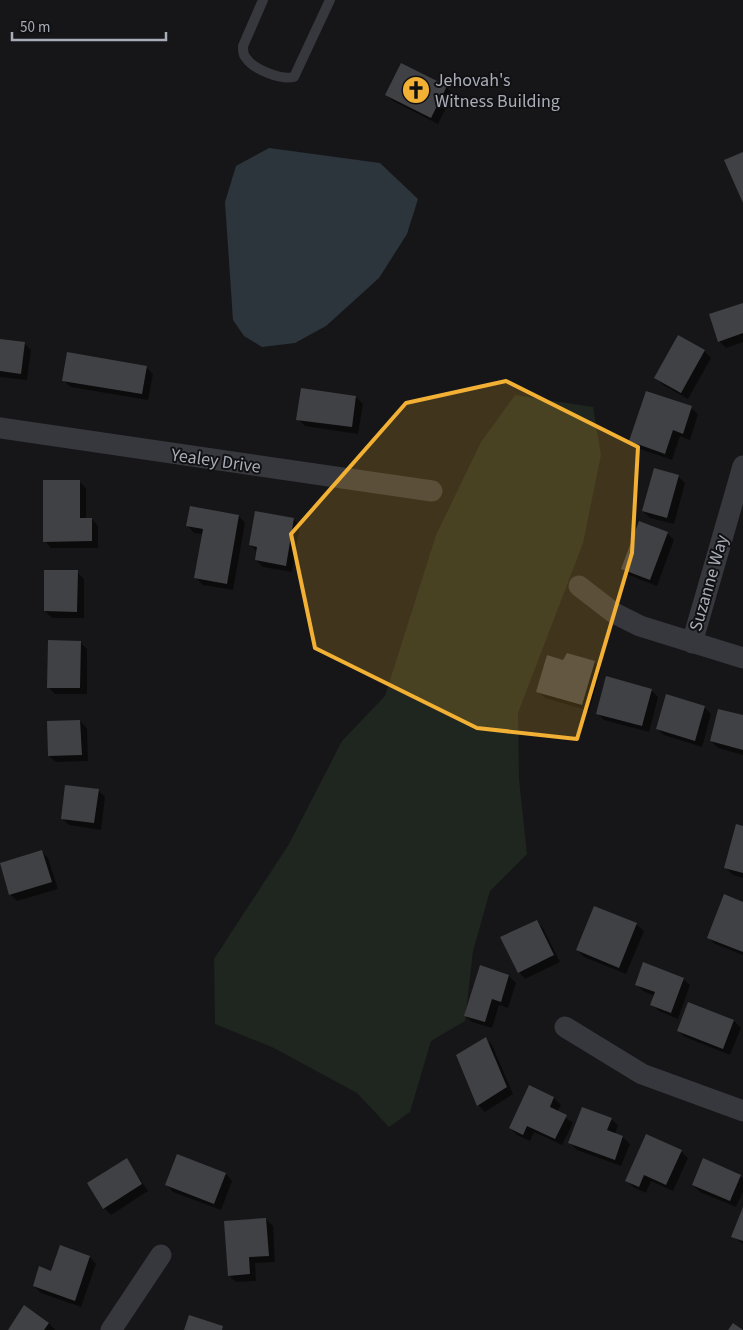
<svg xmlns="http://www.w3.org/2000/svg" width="743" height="1330" viewBox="0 0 743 1330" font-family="'Source Sans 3',sans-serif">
<rect width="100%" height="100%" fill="#161618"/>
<path fill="#1e261f" d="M515,395l78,12 8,48 -18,88 -65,170 1,66 8,75 -37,37 -17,60 -8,70 -34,20 -21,71 -21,15 -32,-34 -83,-45 -59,-24 -1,-65 75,-115 53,-103 43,-45 51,-161 45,-93z"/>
<path fill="#2c353c" d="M269,148l111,15 38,36 -11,35 -28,44 -53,48 -31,17 -33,4 -18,-11 -11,-16 -8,-118 11,-36z"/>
<path fill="#0007" d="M446,87l7,7 -15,30 -45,-23 -7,-7z
M743,304v38l-17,6 -7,-7z
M0,341l24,2 7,7 -4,30 -27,-3z
M704,351l7,7 -23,41 -25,-14 -7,-7z
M146,367l7,7 -5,26 -77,-13 -7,-6z
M356,397l7,7 -5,30 -53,-8 -7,-7z
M691,408l7,6 -8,26 -10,-4 -8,24 -35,-12 -7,-7z
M678,476l7,7 -11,41 -24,-6 -7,-7z
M79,481l7,7v31h6l6,7v22h-47l-6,-7z
M239,516l6,7 -12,67 -30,-5 -7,-7 7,-44 -9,-1 -6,-7z
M293,519l7,7 -8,46 -29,-5 -7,-7 1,-8 -7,-7z
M667,533l7,7 -17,46 -28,-11 -7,-7z
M77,572l7,7v39h-32l-7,-7z
M80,642l7,7v45h-32l-7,-7z
M564,661l31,1 6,7 -12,42 -44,-13 -7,-7z
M651,690l7,7 -9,35 -45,-12 -7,-7z
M704,707l7,7 -9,33 -38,-12 -7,-6z
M743,717v38l-25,-7 -7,-7z
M80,721l7,7 1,33 -32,1 -7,-6z
M98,790l7,7 -4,33 -32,-5 -7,-7z
M743,827v51l-10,-3 -7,-7z
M41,851l7,7 10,31 -41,12 -7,-7z
M743,903v52l-28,-11 -6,-6z
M594,907l43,18 7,6 -18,43 -42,-17 -7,-7z
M536,921l7,7 17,34 -35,17 -6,-7z
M480,967l29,9 7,7 -8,25 -9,-3 -7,23 -20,-6 -7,-6z
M683,979l7,6 -12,34 -19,-8 -7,-7 3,-8 -12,-5 -7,-7z
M689,1003l45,18 7,7 -11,27 -45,-18 -7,-6z
M486,1039l6,6 21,49 -28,18 -7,-7 -21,-49z
M554,1098l7,7 -4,7 16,11 -11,22 -28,-13 -4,9 -13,-6 -7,-7z
M611,1119l7,6 -3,9 8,3 7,7 -9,22 -44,-16 -7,-7z
M681,1151l7,7 -15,33 -22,-10 -5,12 -13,-6 -6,-7z
M127,1160l21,31 -37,24 -7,-7z
M226,1174l6,7 -11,29 -48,-18 -6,-7z
M740,1176l3,2v14l-7,15 -36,-15 -7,-7z
M743,1210v34l-10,-8z
M266,1219l7,7 2,36 -20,1 1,18 -20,1 -7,-6z
M90,1257l6,7 -15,43 -40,-14 -7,-7 18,-14z
M24,1307l25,16 6,7h-46z"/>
<path fill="#404145" d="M401,63l46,23 -16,32 -46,-23z
M743,152v51l-19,-43z
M743,303v30l-25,9 -9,-28z
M678,335l27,15 -24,43 -27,-15z
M0,339l25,3 -4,32 -21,-3z
M67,352l80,14 -5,28 -80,-13z
M301,388l55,8 -4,31 -56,-7z
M646,391l46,15 -9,28 -10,-4 -8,24 -36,-13z
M654,468l25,7 -12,43 -25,-7z
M43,480h37v38h12v23l-49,1z
M190,506l49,9 -12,69 -33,-6 9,-49 -17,-3z
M255,511l39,7 -8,48 -31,-6 2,-13 -8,-2z
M639,521l29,11 -18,48 -29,-11z
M44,570h34l-1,42 -33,-1z
M48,640l33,1 -1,47h-33z
M567,653l28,8 -13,44 -46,-13 11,-37 16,5z
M606,676l46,13 -10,37 -46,-12z
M666,694l39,12 -10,35 -39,-12z
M718,709l25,6v35l-33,-9z
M80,720l2,35 -34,1 -1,-35z
M65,785l34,4 -5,34 -33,-4z
M736,824l7,2v47l-19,-5z
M42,850l10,32 -43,13 -9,-32z
M724,894l19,8v50l-36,-14z
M594,906l43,17 -18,45 -43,-18z
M537,920l17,35 -36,18 -18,-36z
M643,962l41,16 -13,35 -21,-8 5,-13 -20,-7z
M480,965l29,10 -8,27 -9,-3 -7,23 -21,-6z
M688,1002l46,18 -11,29 -46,-18z
M486,1037l21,50 -30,19 -21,-51z
M529,1085l25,12 -4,10 17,8 -12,24 -28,-13 -4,9 -14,-7z
M582,1107l30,11 -5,12 16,6 -8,24 -47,-17z
M646,1134l36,16 -16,35 -22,-10 -5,12 -14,-6z
M177,1154l49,19 -12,31 -49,-19z
M127,1158l15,26 -39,25 -16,-26z
M703,1158l38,17 -11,26 -38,-16z
M743,1207v34l-12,-4z
M266,1218l3,38 -20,1 1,17 -22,2 -4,-55z
M60,1245l30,11 -15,45 -42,-15 6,-20 12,5z
M24,1305l25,18 -5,7h-36z
M189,1315l34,11 -1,4h-38z
M733,1323l10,7h-15z"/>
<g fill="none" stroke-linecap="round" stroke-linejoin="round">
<path stroke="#37383d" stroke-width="10" d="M263,0l-20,46c0,5 0,9 3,12 8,12 35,22 48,19l36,-77"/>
<path stroke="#37383d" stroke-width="21" d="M0,428l432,63
M579,586l35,27 26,13 103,32
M692,643l51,-177
M565,1027l77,47 101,37
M111,1330l50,-75"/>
</g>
<path fill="#f2b134" fill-opacity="0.2" stroke="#f2b134" stroke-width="4" stroke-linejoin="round" d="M506,381l132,66 -6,106 -55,186 -100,-11 -162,-80 -24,-114 115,-131z"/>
<defs>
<symbol id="church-disc" viewBox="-11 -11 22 22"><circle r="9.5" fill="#f2b134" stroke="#111113"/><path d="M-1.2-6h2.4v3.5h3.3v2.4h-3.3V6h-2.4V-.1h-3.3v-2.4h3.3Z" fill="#111"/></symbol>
</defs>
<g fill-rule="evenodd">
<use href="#church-disc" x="400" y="74" width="32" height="32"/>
</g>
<g text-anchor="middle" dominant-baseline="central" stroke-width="4" stroke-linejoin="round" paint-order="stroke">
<g font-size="18" fill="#a8adb8" stroke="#111113" text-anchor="start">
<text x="435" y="80">Jehovah's<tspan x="435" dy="21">Witness Building</tspan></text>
</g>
<g font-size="18" fill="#a8adb8" stroke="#111113">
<text transform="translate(216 461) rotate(8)">Yealey Drive</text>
<text transform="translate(709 583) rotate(-74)">Suzanne Way</text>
</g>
</g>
<path d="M12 32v8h154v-8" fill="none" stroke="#a8adb8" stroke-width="2.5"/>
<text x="20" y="32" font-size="15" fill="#a8adb8" stroke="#111113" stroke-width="4" paint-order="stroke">50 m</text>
</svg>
